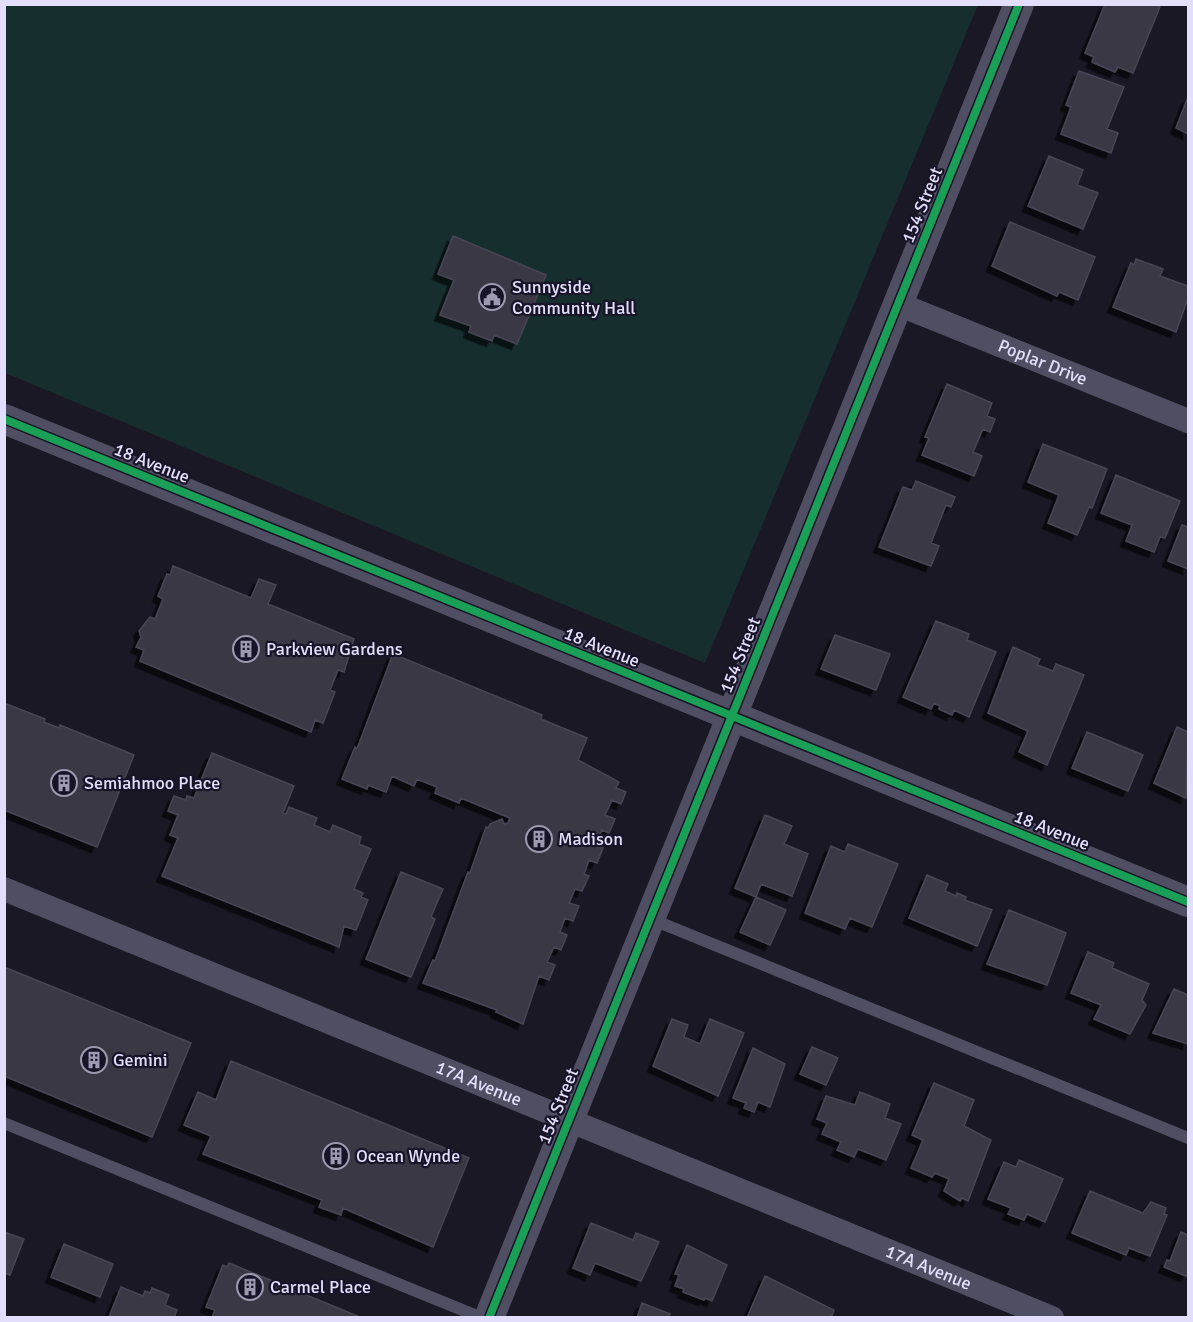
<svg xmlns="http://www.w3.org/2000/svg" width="1193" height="1322" viewBox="0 0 1193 1322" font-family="Signika,sans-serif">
<defs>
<filter id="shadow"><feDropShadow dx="-5.5" dy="5.5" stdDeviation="0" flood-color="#0009"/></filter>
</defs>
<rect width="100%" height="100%" fill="#1a1824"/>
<path fill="#172e2e" d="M4,5h974l-273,658 -700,-290z"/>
<path fill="#3a3745" stroke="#484555" stroke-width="1.5" filter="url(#shadow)" d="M1105,4h48l7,3 -27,66 -15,-6 -3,5 -23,-10 2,-5 -9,-4z
M1079,71l45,16 -17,42 11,4 -7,20 -50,-19 10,-27 -5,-2z
M1188,97v37l-12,-6z
M1049,156l34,14 -6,15 21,8 -15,36 -55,-23z
M1010,222l85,35 -17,43 -19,-8 -2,4 -65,-30z
M453,236l93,39 -29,69 -23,-9 -2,6 -23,-9 2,-6 -31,-11 14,-35 -16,-6z
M1136,259l27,10 -3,7 28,10v12l-12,34 -63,-25 18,-44 3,2z
M947,384l45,19 -5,13 8,3 -5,13 -7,-3 -10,23 9,4 -8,20 -52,-21 7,-17 -4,-1z
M1043,444l64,25 -15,39 -3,-1 -12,28 -29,-12 11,-28 -31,-13z
M1116,475l64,26 -15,37 -5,-1 -6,15 -28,-11 6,-16 -31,-12z
M916,481l39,16 -4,10 -5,-2 -15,38 8,3 -8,20 -52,-19 24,-60 9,3z
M1182,525l6,2v42l-20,-8z
M173,566l78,32 8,-19 17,6 -8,19 86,35 -10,33 -6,-2 -8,20 5,2 -12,31 -8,-3 -4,12 -171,-71 4,-11 -8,-3 5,-10 -2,-6 11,-14 5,2 8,-20 -5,-3 9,-22 3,1z
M936,621l33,13 -2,6 29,12 -27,65 -15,-7 -2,5 -13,-6 1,-3 -6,-3 -3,6 -28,-12z
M835,635l55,19 -14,36 -55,-21z
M1013,647l27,12 -3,6 16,6 3,-7 28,11 -37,90 -28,-13 9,-21 -40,-18z
M393,654l149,61 -1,4 46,19 -9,22 41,22 -3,6 10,4 -5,12 -9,-4 -7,15 10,4 -6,14 -7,-3 -7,15 8,3 -6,15 -8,-3 -5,14 5,2 -7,15 -7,-2 -6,14 10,3 -6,15 -8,-3 -5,14 7,3 -6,15 -7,-3 -7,15 8,3 -6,15 -10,-4 -16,48 -27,-12 1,-2 -74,-27 10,-23 2,1 33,-89 2,1 16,-46 2,1 2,-4 12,-5 2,5 4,-1 2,-5 -49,-20 -2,5 -24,-10 2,-6 -20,-8 -3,7 -22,-10 -6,16 -18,-7 -1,4 -25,-10 13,-32 2,2z
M4,703l41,16 -1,3 15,6 1,-3 74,30 -37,92 -93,-37z
M1177,727l11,5 -2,66 -32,-15z
M1087,732l56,23 -15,36 -56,-23z
M212,753l82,33 -11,27 3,1 3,-7 28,11 -3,7 16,7 3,-7 28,12 -2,7 12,5 -17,40 9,4 -2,4 7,3 -12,30 -12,-4 -5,21 -177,-71 16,-38 -8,-3 8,-20 -10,-4 6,-15 12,4 1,-4 7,2z
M765,815l27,11 -8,18 24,10 -16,42 -31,-12 -5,13 -21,-9z
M848,844l50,20 -26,63 -22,-9 -5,11 -40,-16 26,-67 14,6z
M401,872l42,17 -12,28 4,2 -24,58 -45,-18z
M927,875l21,9 -3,7 11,5 1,-3 9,4 -1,3 27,10 -15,36 -68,-28z
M756,897l30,13 -16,35 -30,-13z
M1009,910l57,23 -19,52 -60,-21z
M1088,952l26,11 -2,5 37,16 -7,16 4,5 -16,29 -36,-15 7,-14 -30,-12z
M4,967l187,76 -39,94 -148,-61z
M1174,989l14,6v49l-35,-11z
M672,1019l16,6 -4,12 16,7 10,-25 34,14 -26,63 -65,-30z
M812,1047l26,11 -12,27 -26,-11z
M753,1048l32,16 -15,43 -12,-5 -4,10 -10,-4 2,-5 -13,-5z
M231,1061l238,97 -36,89 -90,-39 -2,7 -22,-8 3,-7 -119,-46 8,-18 -27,-11 14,-33 18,8z
M934,1083l40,17 -10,26 27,14 -23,61 -6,-3 -2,3 -16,-10 5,-12 -14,-6 -3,4 -21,-9 12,-28 -11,-5z
M860,1092l30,12 -5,14 16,6 -15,36 -28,-11 -4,8 -17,-7 4,-8 -19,-8 5,-11 -10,-4 9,-23 29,9z
M1019,1160l44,19 -18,43 -18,-8 -3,6 -16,-6 3,-6 -23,-9 16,-37 12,5z
M1090,1191l53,22 8,-11 15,6 -2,6 3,1 -17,41 -21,-8 -3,7 -54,-22z
M591,1223l42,17 3,-7 23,9 -18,39 -46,-18 -5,12 -17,-7z
M4,1232l20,7 -14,36 -6,-2z
M1181,1232l7,3v39l-2,2 -22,-9 3,-7 3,1z
M64,1244l49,20 -13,33 -49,-20z
M687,1245l40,20 -15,36 -7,-3 -1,2 -21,-8 1,-3 -9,-3 4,-11 -4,-1z
M229,1263l133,55h-150l3,-8 -9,-3 17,-42 4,2z
M765,1276l69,34 -3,8h-84z
M121,1287l22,9 2,-5 5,2 2,-5 17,7 -4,10 12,5 -3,8 -65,-1z
M642,1303l28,11 -2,4h-31z"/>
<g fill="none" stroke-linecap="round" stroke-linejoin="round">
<path stroke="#504e62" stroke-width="12" d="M651,919l537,219
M4,1123l478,195"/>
<g stroke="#504e62" stroke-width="24">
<path id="s1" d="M898,304l290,117"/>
<path id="s2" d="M4,889l1048,429"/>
</g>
<path stroke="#504e62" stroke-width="30" d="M4,419l1184,483
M489,1318l530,-1314"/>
<defs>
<path id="cycleway" d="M4,419l1184,483
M489,1318l530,-1314"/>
</defs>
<use href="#cycleway" stroke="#171428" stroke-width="11"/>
<use href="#cycleway" stroke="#1a9f57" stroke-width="8"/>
</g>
<defs>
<symbol id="civic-ring" viewBox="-11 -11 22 22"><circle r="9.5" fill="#171428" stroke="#9c99b0" stroke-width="1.5"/><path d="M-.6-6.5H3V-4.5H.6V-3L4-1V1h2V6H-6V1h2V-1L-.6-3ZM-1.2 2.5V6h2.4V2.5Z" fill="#9c99b0"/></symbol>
<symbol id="building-ring" viewBox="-11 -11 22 22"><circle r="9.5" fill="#171428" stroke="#9c99b0" stroke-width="1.5"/><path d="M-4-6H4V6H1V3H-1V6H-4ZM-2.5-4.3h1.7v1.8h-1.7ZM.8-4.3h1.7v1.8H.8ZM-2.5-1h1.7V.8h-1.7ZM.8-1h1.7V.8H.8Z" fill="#9c99b0"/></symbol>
</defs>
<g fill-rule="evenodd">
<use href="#civic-ring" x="477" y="282" width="30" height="30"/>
<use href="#building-ring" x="231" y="634" width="30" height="30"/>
<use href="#building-ring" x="49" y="768" width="30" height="30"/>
<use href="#building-ring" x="524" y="824" width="30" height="30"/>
<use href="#building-ring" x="79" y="1045" width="30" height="30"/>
<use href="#building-ring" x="321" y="1141" width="30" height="30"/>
<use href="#building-ring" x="235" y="1272" width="30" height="30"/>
</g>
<g text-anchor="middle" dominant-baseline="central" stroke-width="4.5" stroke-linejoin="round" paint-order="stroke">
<g font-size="18" fill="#e2defb" stroke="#171428">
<text transform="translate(922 205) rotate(-68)">154 Street</text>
<text stroke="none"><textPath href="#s1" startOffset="156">Poplar Drive</textPath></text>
<text transform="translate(152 463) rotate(22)">18 Avenue</text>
<text transform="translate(602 647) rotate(22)">18 Avenue</text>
<text transform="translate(740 655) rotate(-68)">154 Street</text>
<text transform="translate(1052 830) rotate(22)">18 Avenue</text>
<text stroke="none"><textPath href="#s2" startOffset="513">17A Avenue</textPath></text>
<text transform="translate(558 1106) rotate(-68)">154 Street</text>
<text stroke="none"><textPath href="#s2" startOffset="999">17A Avenue</textPath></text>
</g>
<g font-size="18" fill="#e2defb" stroke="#171428" text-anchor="start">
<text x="512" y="287">Sunnyside<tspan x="512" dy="21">Community Hall</tspan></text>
<text x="266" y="649">Parkview Gardens</text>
<text x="84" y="783">Semiahmoo Place</text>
<text x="558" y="839">Madison</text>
<text x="113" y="1060">Gemini</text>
<text x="356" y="1156">Ocean Wynde</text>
<text x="270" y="1287">Carmel Place</text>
</g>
</g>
<rect width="1193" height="1322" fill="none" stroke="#e2defb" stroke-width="12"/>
</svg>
